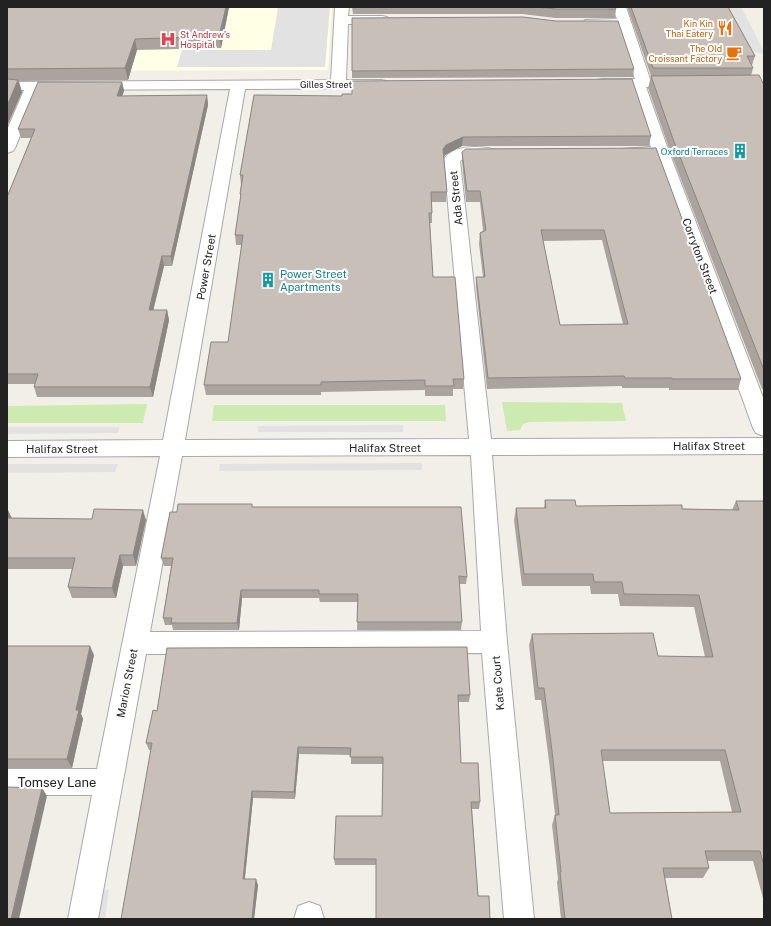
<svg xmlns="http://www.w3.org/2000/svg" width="771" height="926" viewBox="0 0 771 926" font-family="'Public Sans',sans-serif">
<rect width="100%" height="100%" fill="#f2efe9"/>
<path fill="#ffffe5" d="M7,7h325l-4,63 -321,1z"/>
<path fill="#cdebb0" d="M502,402l120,1 4,18 -96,1 -7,2 -3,6 -13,1z
M147,404l-4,19h-136v-17z
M214,405h231l1,16h-234z"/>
<path fill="#e2e2e2" d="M278,7h52l-5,60h-148l5,-17h89z
M727,7h14l23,44v3l-14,-3z
M403,425v7h-145v-6z
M7,427h112l-1,6 -111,1z
M422,463v7l-203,1 1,-7z
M7,464h111l-3,8 -108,1z
M97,889l12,1 -4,29h-13z"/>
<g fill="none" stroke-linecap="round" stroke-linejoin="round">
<defs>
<path id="minor" d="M335,7h14l-1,9h34l5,1 2,3 -2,3 -5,1h-34l-2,56h35l5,1 2,3 -2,3 -5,1 -136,1 -60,351 284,-1 -25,-280c10,-15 37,-13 53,-9l2,3 -2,3 -32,2 -5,3 31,278 273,-1v16l-272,1 15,187 27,277h-30l-22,-266 -336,1 -48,265h-30l24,-124h-85v-26h90l63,-313 -153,1v-16l156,-1 67,-351 -191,1 -24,58 -2,3 -6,2v-23l17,-40h-17v-8l324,-2zM471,455l10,176 -331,1 32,-176z
M612,7h14l24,72 34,1 2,3 -2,3 -5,1h-33l23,65 95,248v36l-8,-3 -3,-5 -98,-271 -33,-2 -2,-3 2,-3 29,-2 -20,-60 -33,-1 -2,-3 2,-3 5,-1h32l-17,-52 -33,-1 -2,-3 2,-3 32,-1z
M309,902l11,4 4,13h-30l4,-13z"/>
</defs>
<use href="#minor" stroke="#a9a9a9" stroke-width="2"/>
<use href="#minor" fill="#fff" fill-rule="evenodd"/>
</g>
<path fill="#aba49e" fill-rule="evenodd" d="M7,7h222l-8,41 -84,2 -9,30 -109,1 3,11 -15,34z
M352,7h263l1,2 -1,9h-60l-33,-4h-169z
M627,7h101l27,49 -3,9h-1l2,3 -2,8 13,9v304h-2l-92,-238 -22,-63 3,-12z
M634,69l-1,8 -281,1v-7z
M122,82l2,9 -2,5 85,-1 1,10 -36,161h-8l-11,44h14l2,10 -16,77h-116l-3,-10 1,-3h-28v-187l24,-59h-10l-3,-9z
M254,95l397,41 -2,10h-187l-17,9 -1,2 3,35 -1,10h-14v21h-2l3,54 31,102 -1,10h-10v7h-28v-6l-104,2v3h-115l-2,-10 24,-43 14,-97h-6l-1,-10 6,-35 -1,-6 1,-9 -1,-10z
M656,148l85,231 -3,11h-69v-2h-47v-2l-135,3 -11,-102v-10h7l-4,-33 1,-11 3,-2 -3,-29h-14l-4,-40v-10zM602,240l21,84 -63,1 -17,-84z
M545,500l31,6 156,4 4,-9h28v401l-11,-41h-46l2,7 -6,10h-38l7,41h-111l-4,-37 1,-3 -6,-54 3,-10 -6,-54 -8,-61h-6l-6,-55 3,-11 126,22 47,1 -11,-50 -74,-1 -2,-12h-27l-1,-8h-68l-8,-66 2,-12h28zM602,761h118l12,51 -122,1z
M252,504v3l215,70 -1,7h-7l3,38 -1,8h-104l1,-28h-38l-1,-4h-77l-3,32h-66l-1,-5h-7l-2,-7 8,-52h-7l-3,-8z
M7,510l5,8 134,2 -10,46h-13l-7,32h-44l-4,-11 4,-18h-65z
M7,646l87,9 -13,59 2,5 -11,49h-65z
M167,648l303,47 -1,7h-11l3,61 19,39 -1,7h-7l6,87 12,23 -114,-54h-41l-1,-6 48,-43 1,-52h-32v-9l-52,-1 -4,45 -42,-1 -8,81 13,6 -4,34 -103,-169h-2l-3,-7 11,-32z"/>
<path fill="#8b8681" d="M226,7h3l-8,41 -2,-12z
M135,39l2,11 -9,30 -3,-12z
M18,80l4,12 -15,34v-20z
M122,82l2,9 -5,14 -2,-9z
M207,95l1,10 -36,161 -1,-10z
M463,137l-1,9 -17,9 -2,3v-9l3,-4z
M162,256l2,10 -13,54 -2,-10z
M167,310l2,10 -16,77 -3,-10z
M8,510l5,11 -6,1v-8z
M143,510l3,10 -10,46 -3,-11z
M120,555l3,11 -7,32 -4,-10z
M241,590l1,8 -3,32 -2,-7z
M90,646l4,9 -13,59 2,5 -11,49 -5,-9 9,-49z
M298,747l1,7 -4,45 -1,-7z
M42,788l5,8 -28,123h-8z
M252,791l1,7 -9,87 -1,-6z
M256,879l2,6 -4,34h-2z"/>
<path fill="#c7bfb8" stroke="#8b8681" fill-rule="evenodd" d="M7,7h219l-7,29 -84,3 -10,29 -118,1z
M536,7h79l1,2h-60z
M631,7h97l27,49h-8l6,12h-100z
M523,17l33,4h62l16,48 -282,2v-53z
M759,75l5,10v285l-91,-231 -22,-63z
M7,79l11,1 -11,26z
M632,79l19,57 -188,1 -17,8 -3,4 4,43h-16l1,21h-3l4,64h22l9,102h-11l1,7h-29v-6l-104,2v3h-117l7,-43h17l15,-107h-8l6,-41h-1l3,-19h-3l14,-80 88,1v-2h10v-13z
M38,82h84l-5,14 90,-1 -36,161h-9l-13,54h18l-17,77h-116l4,-13h-31v-177l28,-68h-17z
M656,148l85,231h-69v-1h-47l-1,-2 -136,2 -12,-101h9l-5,-44 6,-3 -6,-39h-13l-5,-39 4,-3zM541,230h63l24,94 -68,1z
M545,500h30l1,6 106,-1v4l57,1 -3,-9h28v365l-4,-15h-55l4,17h-46l9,51h-107l-5,-47h1l-6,-57h4l-7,-64 -8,-63h-6l-6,-54 121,-1 5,23 55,1 -14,-62 -75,-1 -2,-12h-28l-1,-8h-69l-8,-66h30zM601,750h124l16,62 -131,1z
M178,504h74v3h209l6,70 -8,-1 3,46h-105l1,-28h-39v-4h-78l-4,33h-66l1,-5h-9l10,-60h-12l9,-46h7z
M94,509l49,1 -10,45h-13l-8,33 -44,-1 7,-29h-68v-40l85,1z
M7,646h83l-14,64h3l-12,49h-60z
M467,647l3,48h-12l3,68h17l2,39h-9l7,94h11l1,23h-114v-60h-42l2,-43h46l1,-59h-33l1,-9 -53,-1 -4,45 -42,-1 -9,88h13l-4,40h-131l31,-176h-6l7,-33 4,1 10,-63z
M7,787l35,1 -31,131h-4z"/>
<defs>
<symbol id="restaurant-bare" viewBox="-9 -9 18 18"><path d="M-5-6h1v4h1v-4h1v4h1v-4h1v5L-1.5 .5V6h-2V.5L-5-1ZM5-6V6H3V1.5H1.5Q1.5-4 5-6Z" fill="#e8710a" stroke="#fff" stroke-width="2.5" paint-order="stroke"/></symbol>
<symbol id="hospital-bare" viewBox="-9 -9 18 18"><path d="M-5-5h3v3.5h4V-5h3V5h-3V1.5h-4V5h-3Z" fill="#e0444e" stroke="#fff" stroke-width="2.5" paint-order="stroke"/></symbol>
<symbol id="cafe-bare" viewBox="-9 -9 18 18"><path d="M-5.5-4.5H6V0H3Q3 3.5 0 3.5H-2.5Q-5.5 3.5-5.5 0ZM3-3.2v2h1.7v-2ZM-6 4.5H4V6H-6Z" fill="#e8710a" stroke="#fff" stroke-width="2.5" paint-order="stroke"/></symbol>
<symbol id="building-bare" viewBox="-9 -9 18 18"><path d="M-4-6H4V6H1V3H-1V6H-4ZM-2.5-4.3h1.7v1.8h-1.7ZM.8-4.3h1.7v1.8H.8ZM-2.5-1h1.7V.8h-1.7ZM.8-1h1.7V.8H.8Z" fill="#0f9aa8" stroke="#fff" stroke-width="2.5" paint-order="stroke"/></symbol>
</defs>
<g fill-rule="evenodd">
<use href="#restaurant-bare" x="714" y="17" width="22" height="22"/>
<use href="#hospital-bare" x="157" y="28" width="22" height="22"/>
<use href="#cafe-bare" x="723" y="42" width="22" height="22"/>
<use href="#building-bare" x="729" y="140" width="22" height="22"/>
<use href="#building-bare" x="257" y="269" width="22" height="22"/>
</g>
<g text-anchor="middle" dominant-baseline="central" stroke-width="4" stroke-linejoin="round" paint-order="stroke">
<g font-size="9" fill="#c56008" stroke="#fff" text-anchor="end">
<text x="713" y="23">Kin Kin<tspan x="713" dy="10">Thai Eatery</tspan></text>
<text x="722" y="48">The Old<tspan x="722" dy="10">Croissant Factory</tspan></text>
</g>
<g font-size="9" fill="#be3a42" stroke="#fff" text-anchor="start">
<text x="180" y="34">St Andrew’s<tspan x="180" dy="10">Hospital</tspan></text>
</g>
<g font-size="9" fill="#222" stroke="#fff">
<text x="326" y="84">Gilles Street</text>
</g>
<g font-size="9" fill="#0d838f" stroke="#fff" text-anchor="end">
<text x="728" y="151">Oxford Terraces</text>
</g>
<g font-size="11" fill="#222" stroke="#fff">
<text transform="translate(456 198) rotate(-96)">Ada Street</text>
<text transform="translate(700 256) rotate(69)">Corryton Street</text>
<text transform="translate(206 267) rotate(-80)">Power Street</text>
<text x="709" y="446">Halifax Street</text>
<text x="385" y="448">Halifax Street</text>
<text x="62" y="449">Halifax Street</text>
<text transform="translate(127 683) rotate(-79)">Marion Street</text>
<text transform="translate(498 683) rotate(-95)">Kate Court</text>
</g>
<g font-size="11" fill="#0d838f" stroke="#fff" text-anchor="start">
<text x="280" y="274">Power Street<tspan x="280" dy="13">Apartments</tspan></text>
</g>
<g font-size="13" fill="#222" stroke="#fff">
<text x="57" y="782">Tomsey Lane</text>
</g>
</g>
<rect width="771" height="926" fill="none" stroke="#222222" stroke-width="16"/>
</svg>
